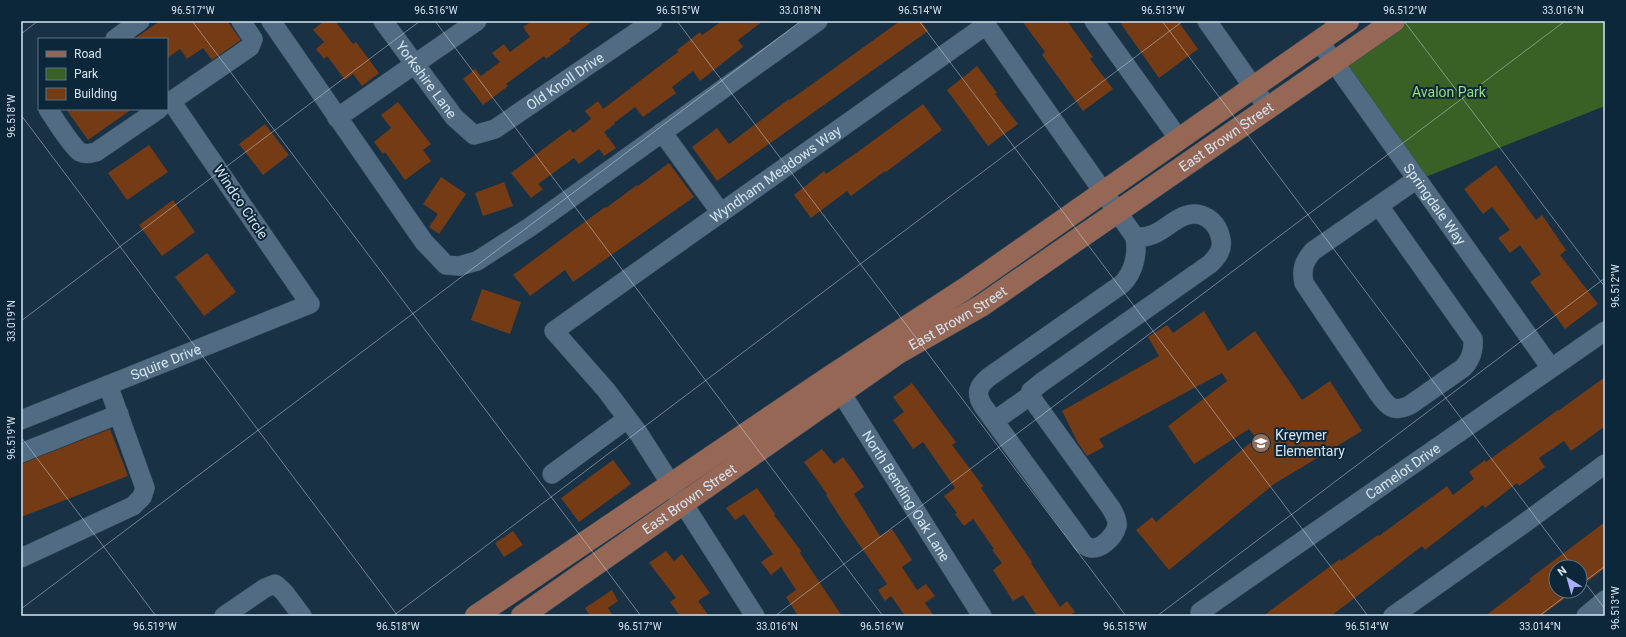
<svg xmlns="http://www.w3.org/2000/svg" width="1626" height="637" viewBox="0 0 1626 637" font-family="Roboto,sans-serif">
<rect width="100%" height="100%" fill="#183145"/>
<path fill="#396126" d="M1403,21h202v85l-182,72 -82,-116z"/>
<path fill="#743b15" d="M160,21h67l14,19 -29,20 -9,-12 -16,11 -7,-10 -13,9v-19h-33z
M324,21h11l18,23 3,-2 23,31 -17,13 -9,-12 -8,6 -18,-24 -3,3 -8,-10 8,-7 -11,-12z
M532,21h61l-24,18 2,2 -25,18 -2,-3 -38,28 2,2 -25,19 -20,-26 12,-10 6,7 19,-14 -8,-9 12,-9 6,8 20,-15 -7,-10z
M722,21h41l-25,19 5,7 -43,34 -7,-10 -21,16 4,6 -33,24 -8,-10 -21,16 1,1 -11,8 12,16 -12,8 -5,-7 -20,15 -5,-6 -36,26 5,5 -12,9 -20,-25 59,-44 3,4 18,-14 -6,-8 13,-10 5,8 75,-57 -1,-2 23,-18 2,3z
M900,21h21l7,10 -211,150 -25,-34 25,-19 12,16 60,-45 1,1z
M1022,21h45l26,36 -3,2 23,30 -30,22 -41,-56 3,-3z
M1119,21h59l20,28 -39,29z
M977,66l20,27 -2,1 23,30 -30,22 -41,-56z
M398,102l33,42 -8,6 8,11 -26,19 -20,-28 -2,2 -9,-12 17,-14 -10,-13z
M923,104l19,26 -56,42 -1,-1 -34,25 -4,-5 -36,27 -17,-23 30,-24 2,3 33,-23z
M66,109h66l-44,31z
M265,124l24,31 -26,20 -24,-31z
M149,145l19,27 -41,28 -19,-27z
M669,163l25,34 -121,85 -8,-12 -35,26 -17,-21 92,-68 1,1 31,-23 1,1z
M1496,165l40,55 6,-5 24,35 -6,5 38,49 -33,25 -35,-47 11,-8 -21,-29 -10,8 -12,-15 12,-8 -18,-23 -9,7 -19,-25z
M441,177l25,17 -27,40 -10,-7 9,-13 -15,-10z
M504,182l9,24 -30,10 -8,-23z
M173,200l22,32 -33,24 -23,-31z
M207,253l29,39 -32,24 -29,-39z
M482,289l39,13 -11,32 -39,-14z
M1204,311l24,40 27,-20 47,69 28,-19 32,50 -88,53 -105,86 -33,-40 16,-13 4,5 100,-84 -7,-9 -55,35 -26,-38 59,-45 -5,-8 -123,66 5,8 -17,9 -9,-13 -16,-32 97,-55 -11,-19 19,-12 6,8z
M1605,377v49l-34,25 -7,-10 -25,17 6,9 -26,19 -2,-3 -32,25 -2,-3 -58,45 -3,-4 -91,70h-68l77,-57 1,2 37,-26 1,1 68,-50 6,9 21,-16 -5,-7 16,-12 1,2 72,-52v1z
M912,383l44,59 -4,3 31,41 -2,2 51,74 -1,1 29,44 7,-6 8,11 -6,4h-32l-14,-21 -10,6 -20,-31 9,-7 -10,-13 2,-1 -21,-30 -9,7 -9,-12 2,-1 -13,-17 11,-8 -32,-46 -10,7 -20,-29 11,-8 -11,-15z
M110,429l18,47 -107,41v-53z
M822,449l12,15 9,-7 8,11 13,19 -10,7 26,42 12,-7 20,31 -10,7 15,23 9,-6 9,12 -10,7 9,13h-29l-14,-20 -6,5 -7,-11 9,-6 -43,-61 -18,-28 1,-1 -23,-32z
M613,460l18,24 -52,38 -18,-24z
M757,488l18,26 -1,1 27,36 -1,2 42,63h-44l-12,-19 10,-7 -15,-23 -10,8 -10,-13 12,-8 -29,-40 -9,6 -9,-12z
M1605,522v46l-18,14 -7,-9v-6h-24v24h19l-34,25h-56l46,-35 -2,-2z
M513,531l10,14 -19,12 -9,-14z
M666,551l8,10 8,-7 28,39 -12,8 11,15h-29l-10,-14 6,-4 -27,-35z
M612,590l6,11 -10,7 5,8h-23l-5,-8z"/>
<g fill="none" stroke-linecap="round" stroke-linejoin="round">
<defs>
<g id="minor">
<path d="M271,21l153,221 22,23 13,1 18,-5 53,-34 288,-206"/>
<path id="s1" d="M383,21l71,96 20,18 21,-6 158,-108"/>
<path d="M1094,21l85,118"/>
<path d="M1207,21l61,87"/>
<path d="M115,39l25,-18"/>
<path id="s2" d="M1319,41l232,327"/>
<path d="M167,104l83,-57 3,-8 -12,-18"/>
<path d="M48,109c6,9 24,38 32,43 6,3 10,1 16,0l63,-43"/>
<path d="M337,118l140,-97"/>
<path d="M662,132l59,81"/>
<path d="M1379,206l94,133c1,12 -2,21 -10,29l-53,37c-17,8 -22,2 -32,-12l-74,-110c-3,-13 0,-22 9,-32l104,-72"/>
<path id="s3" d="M833,380l149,236"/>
<path id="s4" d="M21,420l289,-116 -139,-203"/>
<path d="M994,421l37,-26"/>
<path d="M21,453l98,-39"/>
<path d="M552,474l75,-55"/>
<path d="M21,558l112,-52 9,-9 3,-9 -37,-103"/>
<path d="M224,616l41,-28 10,-4 9,8 18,24"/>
<path id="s5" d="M755,616l-116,-182 -33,-44 -52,-59 432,-306 149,212c3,17 -1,35 -13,47l-133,93c-11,9 -14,16 -6,29l97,133c1,2 4,6 6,7 12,8 28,-9 31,-20 1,-6 -3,-13 -6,-18l-78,-108 -2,-9 11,-9 168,-118c7,-7 13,-14 11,-24 -3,-19 -20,-32 -39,-23 -17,8 -25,22 -47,20"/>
<path id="s6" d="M1203,616l-3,-4 405,-281"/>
<path d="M1393,616l133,-94 79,-58"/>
<path d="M1586,616l19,-16"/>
</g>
<g id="major">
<path d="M476,616l355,-240 135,-88 382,-267"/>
<path id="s7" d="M522,616l376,-263 83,-47 413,-285"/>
</g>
</defs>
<use href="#minor" stroke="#384e5e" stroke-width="20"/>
<use href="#major" stroke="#384e5e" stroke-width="23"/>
<use href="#minor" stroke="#516c82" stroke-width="19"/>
<use href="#major" stroke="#976756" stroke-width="22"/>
</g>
<path fill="none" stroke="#d5e4f1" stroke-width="1" stroke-opacity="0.45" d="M192,21l449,595M435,21l448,595M677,21l449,595M919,21l449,595M1162,21l411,546M1404,21l201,266M21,34l17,-13M21,115l377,501M21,321l399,-300M21,437l135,179M1580,576l25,33M1580,585l25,-19M21,609l780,-588M393,616l790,-595M775,616l790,-595M1157,616l448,-338M1539,616l33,-25"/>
<defs>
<symbol id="school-disc" viewBox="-11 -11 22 22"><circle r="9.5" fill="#8d6e63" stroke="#0d273a"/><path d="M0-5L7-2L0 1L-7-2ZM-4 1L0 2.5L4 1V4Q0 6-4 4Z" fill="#fff"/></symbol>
</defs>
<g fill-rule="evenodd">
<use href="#school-disc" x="1250" y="432" width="22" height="22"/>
</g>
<g text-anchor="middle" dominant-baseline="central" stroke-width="4" stroke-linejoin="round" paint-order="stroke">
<g font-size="14" fill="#d5e4f1" stroke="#0d273a">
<text stroke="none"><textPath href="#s1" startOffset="73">Yorkshire Lane</textPath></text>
<text stroke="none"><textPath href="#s1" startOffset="253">Old Knoll Drive</textPath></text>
<text stroke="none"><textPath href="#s7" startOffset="852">East Brown Street</textPath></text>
<text stroke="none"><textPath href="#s5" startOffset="621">Wyndham Meadows Way</textPath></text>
<text transform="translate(241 202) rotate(56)">Windco Circle</text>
<text stroke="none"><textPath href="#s2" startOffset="200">Springdale Way</textPath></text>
<text stroke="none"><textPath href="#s7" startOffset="528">East Brown Street</textPath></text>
<text stroke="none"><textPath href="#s4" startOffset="156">Squire Drive</textPath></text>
<text stroke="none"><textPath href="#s6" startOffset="252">Camelot Drive</textPath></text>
<text stroke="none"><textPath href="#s3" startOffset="137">North Bending Oak Lane</textPath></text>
<text stroke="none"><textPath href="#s7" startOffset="204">East Brown Street</textPath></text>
</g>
<g font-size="14" fill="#9ade7c" stroke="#0d273a">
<text x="1449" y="92">Avalon Park</text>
</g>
<g font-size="14" fill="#d5e4f1" stroke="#0d273a" text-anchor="start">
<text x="1275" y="435">Kreymer<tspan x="1275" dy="16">Elementary</tspan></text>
</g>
</g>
<rect width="1626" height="637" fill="none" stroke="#0d273a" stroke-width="44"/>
<rect x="38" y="38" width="130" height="72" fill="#0d273a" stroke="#5d7383"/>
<rect x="46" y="51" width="20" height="6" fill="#976756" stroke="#5d7383"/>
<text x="74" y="58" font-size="12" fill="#d5e4f1">Road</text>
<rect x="46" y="68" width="20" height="12" fill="#396126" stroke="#5d7383"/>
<text x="74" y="78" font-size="12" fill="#d5e4f1">Park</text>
<rect x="46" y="88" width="20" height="12" fill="#743b15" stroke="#5d7383"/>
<text x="74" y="98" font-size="12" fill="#d5e4f1">Building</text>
<g transform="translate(1568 579) rotate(323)"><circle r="19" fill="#0d273a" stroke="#5d7383"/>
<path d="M0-3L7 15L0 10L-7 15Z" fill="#abaffb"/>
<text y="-6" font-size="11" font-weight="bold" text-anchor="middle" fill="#d5e4f1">N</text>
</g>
<rect x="22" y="22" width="1582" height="593" fill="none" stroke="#d5e4f1" stroke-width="1.5"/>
<g font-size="10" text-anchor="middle" fill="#d5e4f1">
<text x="193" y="14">96.517°W</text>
<text x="436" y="14">96.516°W</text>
<text x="678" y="14">96.515°W</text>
<text x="800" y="14">33.018°N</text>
<text x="920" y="14">96.514°W</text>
<text x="1163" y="14">96.513°W</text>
<text x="1405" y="14">96.512°W</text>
<text x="1563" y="14">33.016°N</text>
<text transform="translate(11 116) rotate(-90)" y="4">96.518°W</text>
<text transform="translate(1615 286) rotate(-90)" y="4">96.512°W</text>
<text transform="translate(11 321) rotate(-90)" y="4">33.019°N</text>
<text transform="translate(11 438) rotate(-90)" y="4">96.519°W</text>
<text transform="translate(1615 608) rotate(-90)" y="4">96.513°W</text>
<text x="155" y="630">96.519°W</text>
<text x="398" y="630">96.518°W</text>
<text x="640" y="630">96.517°W</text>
<text x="777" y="630">33.016°N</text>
<text x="882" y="630">96.516°W</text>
<text x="1125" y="630">96.515°W</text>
<text x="1367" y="630">96.514°W</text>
<text x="1540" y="630">33.014°N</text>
</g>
</svg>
